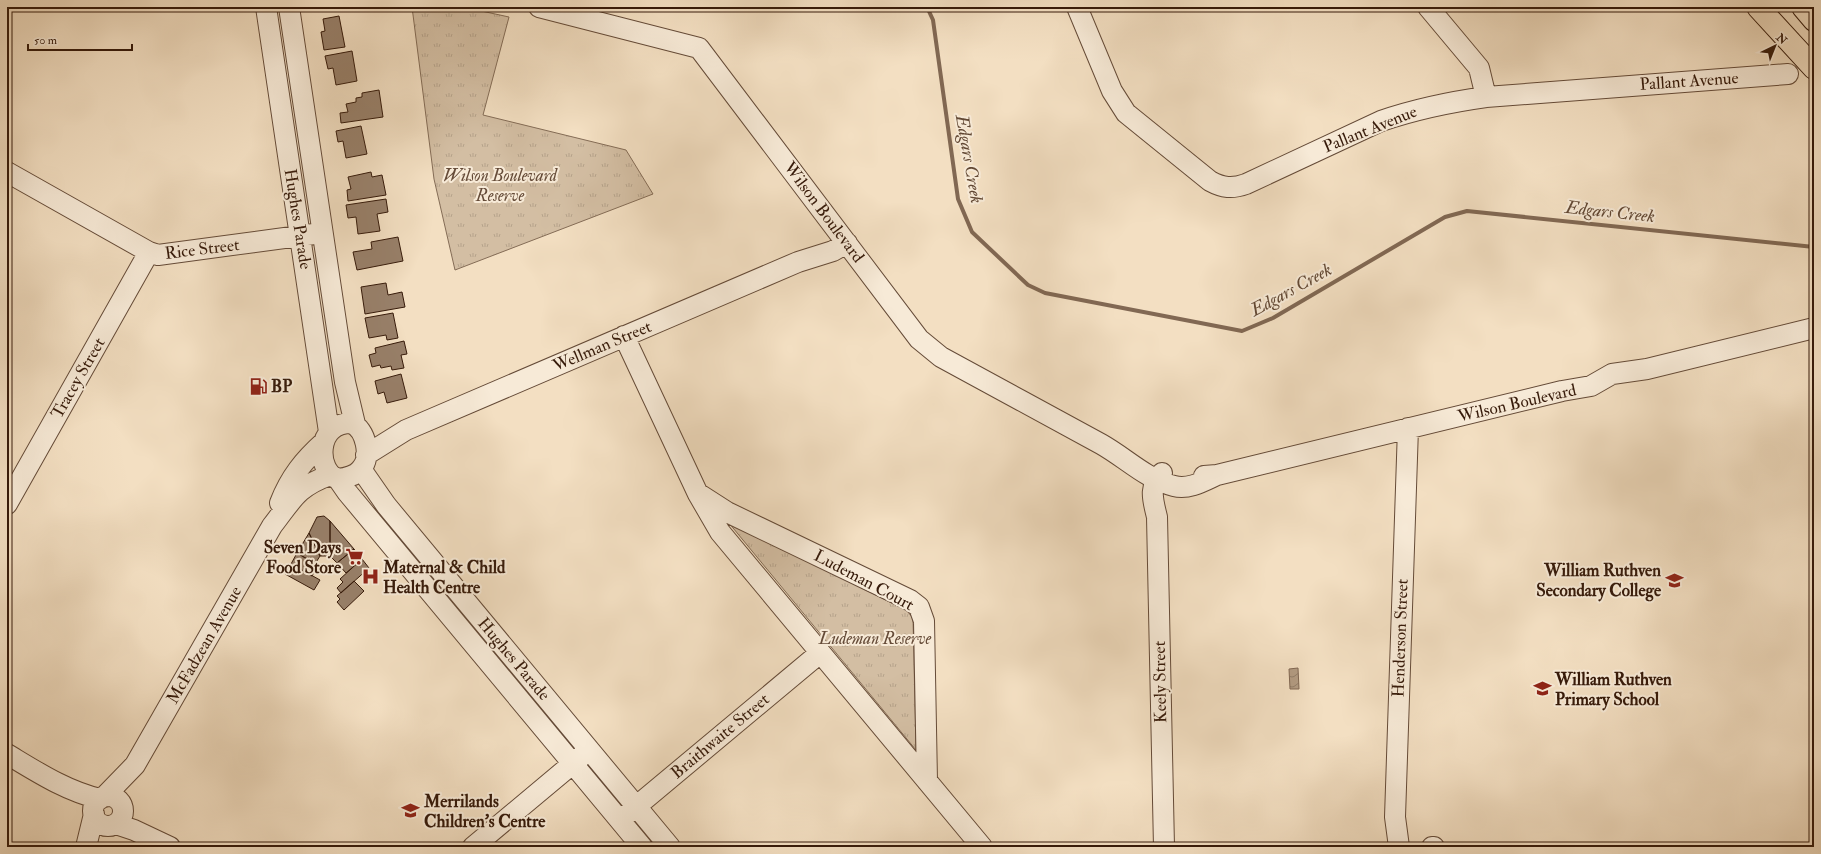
<svg xmlns="http://www.w3.org/2000/svg" width="1821" height="854" viewBox="0 0 1821 854" font-family="'IM FELL Double Pica',serif">
<defs>
<pattern id="grass-tufts" width="24" height="20" patternUnits="userSpaceOnUse"><rect width="24" height="20" fill="#d3bea3"/><path d="M3 7l-1-3M5 7V3M7 7l1-3M15 17l-1-3M17 17v-4M19 17l1-3" fill="none" stroke="#b6a38b"/></pattern>
<pattern id="water-waves" width="16" height="10" patternUnits="userSpaceOnUse"><rect width="16" height="10" fill="#b39c83"/><path d="M0 5q4-4 8 0t8 0" fill="none" stroke="#927e69"/></pattern>
</defs>
<rect width="100%" height="100%" fill="#f3dfc2"/>
<filter id="stains"><feTurbulence type="fractalNoise" baseFrequency=".005" numOctaves="4"/><feColorMatrix values="0 0 0 0 .2 0 0 0 0 .09 0 0 0 0 .02 0 0 0 .5 -.17"/></filter>
<radialGradient id="worn" r=".72"><stop offset=".6" stop-color="#630" stop-opacity="0"/><stop offset="1" stop-color="#630" stop-opacity=".3"/></radialGradient>
<path fill="url(#grass-tufts)" stroke="#846c56" d="M412,7h51l46,10 -26,98 143,35 27,44 -198,76 -21,-91z
M724,517l183,94 6,7 3,132z"/>
<path fill="url(#water-waves)" stroke="#816853" d="M1298,668l1,21h-9l-1,-20z"/>
<g fill="none" stroke-linecap="round" stroke-linejoin="round">
<path stroke="#816853" stroke-width="4" d="M927,7l6,13 25,179 14,33 56,53 17,8 197,38 31,-13 172,-101 22,-6 347,36"/>
</g>
<path fill="#98806a" stroke="#361a0a" d="M339,16l6,31 -21,3 -3,-18 4,-1 -2,-12z
M352,51l5,30 -21,4 -3,-17 -5,1 -3,-13z
M379,90l4,27 -42,6 -1,-10 8,-1 -2,-8 10,-2v-4l6,-1v-4z
M361,126l6,28 -21,4 -3,-17 -5,1 -2,-11z
M371,172l1,5 10,-2 4,20 -38,6 -1,-11 4,-1 -3,-12z
M386,199l2,13 -11,2 3,17 -22,3 -2,-17 -8,1 -2,-13z
M398,237l5,24 -46,9 -4,-18 19,-3 -1,-7z
M386,283l2,12 14,-3 3,15 -40,7 -4,-27z
M393,313l5,25 -11,2 -1,-5 -17,3 -4,-20z
M404,341l3,13 -6,1 3,13 -12,2 -1,-4 -10,2 -1,-3 -8,2 -3,-12 7,-2 -1,-5z
M401,374l6,24 -20,5 -3,-11 -6,2 -3,-13z
M324,516l6,5v35h-10l-11,-23 8,-16z
M330,521l24,28 -17,14 -7,-7z
M309,533l11,23 -5,8 -18,-11z
M354,549l8,10 -16,14 -9,-10z
M297,553l21,12 -6,11 -21,-12z
M362,559l7,9 -28,25 -4,-5 6,-6 -3,-3z
M291,564l29,16 -6,10 -29,-16z
M354,581l10,10 -20,19 -7,-8 3,-3 -3,-3z"/>
<g fill="none" stroke-linecap="round" stroke-linejoin="round">
<defs>
<path id="minor" d="M266,7l63,425
M289,7l56,375 10,42
M539,7l160,41 220,291 22,18c53,29 107,58 160,87 25,14 45,35 73,42 15,4 30,-5 43,-11
M1077,7l35,84 14,22 84,68c13,7 22,8 36,3l135,-63c35,-12 69,-19 105,-24l302,-23
M1428,7l51,61 7,29
M7,172l142,80 9,3 156,-21
M624,336l74,158 22,38 262,315
M351,423c15,6 21,34 10,46 -5,7 -15,9 -23,10 -22,-7 -23,-56 13,-56z
M366,455l40,-25 392,-168 35,-11 14,-8
M361,469l25,36 284,342
M1162,473c-14,14 -9,27 -5,44l7,330
M1204,476l13,-1 345,-84 29,-5 21,-12 35,-5 167,-41
M338,479l9,13 295,355
M699,494l28,18 183,88 9,7 5,14 3,160
M280,503c10,-26 24,-43 44,-61
M7,504l142,-252
M7,754c30,18 59,37 93,45
M93 811a15 15 0 1 1 30 0a15 15 0 1 1-30 0Z
M104,797l31,-32 137,-239c21,-27 25,-39 58,-51
M626,815l194,-162
M116,824l18,6 36,17
M86,847l8,-33
M473,847l110,-92
M1399,847l-4,-30 13,-389
M1432,847h2"/>
<path id="major" d="M1758,7l56,61
M1803,7l11,13"/>
</defs>
<use href="#minor" stroke="#654b38" stroke-width="22"/>
<use href="#major" stroke="#361a0a" stroke-width="24"/>
<use href="#minor" stroke="#f7ead7" stroke-width="20"/>
<use href="#major" stroke="#f3dfc2" stroke-width="22"/>
</g>
<defs>
<symbol id="fuel-bare" viewBox="-9 -9 18 18"><path d="M-5.5-6h7V0h2V4h1.3V-2.5L3-4.5l.8-.8L6-3V5H2.5V1h-1V6h-7ZM-4.2-4.7v3.2H.2V-4.7Z" fill="#8f2418" stroke="#f7ead7" stroke-width="2.5" paint-order="stroke"/></symbol>
<symbol id="supermarket-bare" viewBox="-9 -9 18 18"><path d="M-6-5.5h2.5l.6 2H6L4.5 2H-2.5L-4.4-4H-6ZM-1.5 3.2a1.3 1.3 0 1 0 .1 0ZM3 3.2a1.3 1.3 0 1 0 .1 0Z" fill="#8f2418" stroke="#f7ead7" stroke-width="2.5" paint-order="stroke"/></symbol>
<symbol id="hospital-bare" viewBox="-9 -9 18 18"><path d="M-5-5h3v3.5h4V-5h3V5h-3V1.5h-4V5h-3Z" fill="#8f2418" stroke="#f7ead7" stroke-width="2.5" paint-order="stroke"/></symbol>
<symbol id="school-bare" viewBox="-9 -9 18 18"><path d="M0-5L7-2L0 1L-7-2ZM-4 1L0 2.5L4 1V4Q0 6-4 4Z" fill="#8f2418" stroke="#f7ead7" stroke-width="2.5" paint-order="stroke"/></symbol>
</defs>
<g fill-rule="evenodd">
<use href="#fuel-bare" x="246" y="374" width="25" height="25"/>
<use href="#supermarket-bare" x="342" y="544" width="25" height="25"/>
<use href="#hospital-bare" x="358" y="564" width="25" height="25"/>
<use href="#school-bare" x="1662" y="568" width="25" height="25"/>
<use href="#school-bare" x="1530" y="676" width="25" height="25"/>
<use href="#school-bare" x="398" y="798" width="25" height="25"/>
</g>
<g text-anchor="middle" dominant-baseline="central" stroke-width="4" stroke-linejoin="round" paint-order="stroke">
<g font-size="17" fill="#361a0a" stroke="#f7ead7">
<text transform="translate(1689 81) rotate(-4)">Pallant Avenue</text>
<text transform="translate(1370 129) rotate(-22)">Pallant Avenue</text>
<text transform="translate(824 212) rotate(53)">Wilson Boulevard</text>
<text transform="translate(298 219) rotate(81)">Hughes Parade</text>
<text transform="translate(202 249) rotate(-7)">Rice Street</text>
<text transform="translate(602 346) rotate(-23)">Wellman Street</text>
<text transform="translate(78 378) rotate(-60)">Tracey Street</text>
<text transform="translate(1517 403) rotate(-13)">Wilson Boulevard</text>
<text transform="translate(864 580) rotate(28)">Ludeman Court</text>
<text transform="translate(1400 638) rotate(-88)">Henderson Street</text>
<text transform="translate(204 645) rotate(-60)">McFadzean Avenue</text>
<text transform="translate(514 659) rotate(50)">Hughes Parade</text>
<text transform="translate(1160 682) rotate(-91)">Keely Street</text>
<text transform="translate(720 736) rotate(-40)">Braithwaite Street</text>
</g>
<g font-size="17" font-style="italic" fill="#654b38" stroke="#f7ead7">
<text x="500" y="175">Wilson Boulevard<tspan x="500" dy="20">Reserve</tspan></text>
<text x="875" y="638">Ludeman Reserve</text>
</g>
<g font-size="17" font-weight="bold" fill="#361a0a" stroke="#f7ead7" text-anchor="start">
<text x="271" y="386">BP</text>
<text x="341" y="547" text-anchor="end">Seven Days<tspan x="341" dy="20">Food Store</tspan></text>
<text x="383" y="567">Maternal &amp; Child<tspan x="383" dy="20">Health Centre</tspan></text>
<text x="1661" y="570" text-anchor="end">William Ruthven<tspan x="1661" dy="20">Secondary College</tspan></text>
<text x="1555" y="679">William Ruthven<tspan x="1555" dy="20">Primary School</tspan></text>
<text x="424" y="801">Merrilands<tspan x="424" dy="20">Children's Centre</tspan></text>
</g>
<g font-size="18" font-style="italic" fill="#624834" stroke="#f7ead7">
<text transform="translate(969 159) rotate(80)">Edgars Creek</text>
<text transform="translate(1610 212) rotate(6)">Edgars Creek</text>
<text transform="translate(1291 290) rotate(-29)">Edgars Creek</text>
</g>
</g>
<rect width="1821" height="854" fill="none" stroke="#f3dfc2" stroke-width="24"/>
<rect x="8" y="8" width="1805" height="838" fill="none" stroke="#361a0a" stroke-width="2"/>
<rect x="12" y="12" width="1797" height="830" fill="none" stroke="#361a0a"/>
<g transform="translate(1775 46) rotate(43)" stroke="#f7ead7" stroke-width="3" paint-order="stroke">
<path d="M0-3L7 15L0 10L-7 15Z" fill="#361a0a"/>
<text y="-6" font-size="11" font-weight="bold" text-anchor="middle" fill="#361a0a">N</text>
</g>
<path d="M28 44v6h104v-6" fill="none" stroke="#361a0a" stroke-width="2"/>
<text x="34" y="44" font-size="12" fill="#361a0a" stroke="#f7ead7" stroke-width="3" paint-order="stroke">50 m</text>
<rect width="100%" height="100%" filter="url(#stains)"/>
<rect width="100%" height="100%" fill="url(#worn)"/>
</svg>
